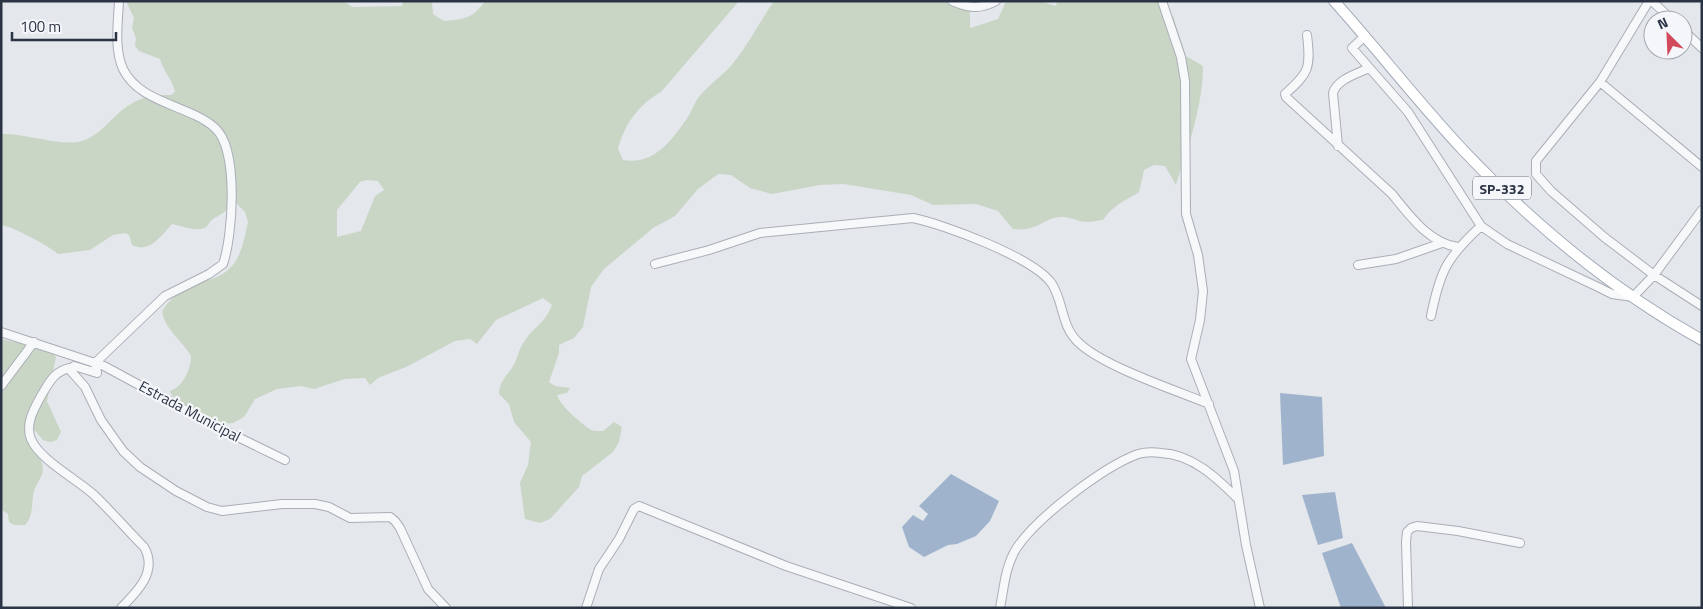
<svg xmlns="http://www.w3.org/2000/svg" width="1703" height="609" viewBox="0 0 1703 609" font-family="'Titillium Web',sans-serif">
<rect width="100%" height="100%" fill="#e4e7ec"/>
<path fill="#c9d6c5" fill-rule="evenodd" d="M126,1h218l8,6 50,-1 1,-5h29l1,13 11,7c21,-2 28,-2 41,-20h254l-78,91c-22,12 -37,33 -43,57l5,11c32,5 48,-19 65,-43 4,-6 6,-14 11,-20 10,-13 25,-22 35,-35 16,-20 26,-41 40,-61h183l13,10v17l28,-9 8,-18h34l16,5 1,-5h105l3,15h8l13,40 17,10c0,40 -15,81 -27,119l-11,-19 -11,-1 -10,5 -5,22c-14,9 -26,13 -36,28 -8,1 -16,3 -23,1 -7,-2 -12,-4 -19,-4 -19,1 -22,15 -48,12l-15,-18 -22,-7 -43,1 -22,-10 -67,-11 -24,1 -48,9 -22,-6 -19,-13 -13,-1 -20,15 -23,27 -22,12 -49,41 -13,18 -8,40 -9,11 -15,7v8l-10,29 6,4 15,2 -3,5 -10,2c4,12 24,28 34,35 3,1 8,1 12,1l11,-9 8,5 -3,15 -6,10 -31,24 -3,11 -29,32 -10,4 -15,-4 -5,-36 8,-18 3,-23 -17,-20 -5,-18 -10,-10c0,-13 10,-20 16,-31 3,-6 4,-15 9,-21 10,-16 20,-17 28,-37l-9,-7 -47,22 -19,24 -7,-5 -15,2 -49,26 -28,11 -8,7 -5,-7 -20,1 -31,10 -13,-3 -24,3 -22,10 -11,18 -11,6 -12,1 -22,-5 -27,-23 -2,-5c13,-4 21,-22 21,-35 -9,-16 -26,-26 -29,-45 23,-35 52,-24 70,-45 10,-11 13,-31 16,-44l-3,-10 -8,-8h-5c-6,8 -11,10 -19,15 -4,3 -5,7 -8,9 -10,4 -23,-2 -33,-4 -11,12 -23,30 -40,21l-3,-10 -4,-2 -12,2 -23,15 -32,4c-9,-8 -46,-28 -57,-29v-91c24,-1 61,13 81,7 20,-6 31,-27 49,-37 12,-8 26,-9 40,-9l4,-3c-2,-12 -12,-21 -15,-33l-21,-8 -4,-5 1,-8 -4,-10 2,-10zM366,180l12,1 6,9 -9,6 -14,35 -24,6v-27l23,-28z
M1,339c17,5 45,2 55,18l-9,44 14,31 -4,8 -7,2 -7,-2 -11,-13c-11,20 11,24 11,43 -1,8 -7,14 -9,21 -3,12 0,25 -9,34h-11l-5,-3 -1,-8 -7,-5z"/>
<path fill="#9fb4cc" d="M1280,393l42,4 2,59 -41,9z
M951,474l48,27 -9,20 -14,15 -19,8 -9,1 -24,12 -15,-10 -7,-20 11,-12 10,6 5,-7 -9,-8z
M1335,492l8,46 -25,7 -16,-50z
M1352,543l34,65h-45l-19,-55z"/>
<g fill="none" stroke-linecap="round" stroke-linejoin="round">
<defs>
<path id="minor" d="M952,1c16,7 28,9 44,0
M1162,1l19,56 4,24 1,133 12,41 5,36 -3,29 -9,39 43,112 12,74 14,63
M1649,1l-49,81 -64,79v13l15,17 53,46 50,38 48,31
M1652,1l20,19
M1683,30l19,18
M1307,35c4,33 2,38 -22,59l1,3 106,97c17,21 37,49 66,53
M1365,36l-13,12 56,64 73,114 26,18 91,43 14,7 21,3 21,-22 48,-65
M1600,82l102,85
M1338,146l-5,-53c4,-14 24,-19 36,-25
M655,264l54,-14 51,-17 153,-15c30,6 122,40 139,66 12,19 9,42 26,58 24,24 97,48 131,62
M1358,265l38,-6 46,-16
M1431,316c9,-45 16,-59 50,-90
M1,332l103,34 109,59 72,35
M95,363l2,10 -23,-7 -4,4 15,17 16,33 22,31 17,16 36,24 31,16 15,4 60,-7h33l14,3 21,11 40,-1 5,4 5,7 28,61 18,19
M95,363l70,-67 44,-22 14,-10c10,-29 16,-115 -8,-136 -25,-23 -75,-24 -92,-59 -9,-20 -5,-46 -4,-68
M70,368c-16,3 -21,15 -29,28 -7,13 -16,28 -10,43 8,20 45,40 62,55 18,17 34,36 51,53 14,24 -6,44 -23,61
M1,386l33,-44
M586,608l13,-39 20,-30 15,-30 5,-3 147,60 125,42
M1000,608c4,-20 5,-41 16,-59 20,-31 87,-82 122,-95 7,-2 16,-2 23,-1 31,1 56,25 77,46
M1408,608l-2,-66 1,-10 4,-4 6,-2 41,5 62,12"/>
<path id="major" d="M1334,1c44,49 84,101 129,149 69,73 151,141 239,190"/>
</defs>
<use href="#minor" stroke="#a9aeb7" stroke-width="10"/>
<use href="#major" stroke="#a3abb8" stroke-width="12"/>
<use href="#minor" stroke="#f7f8fa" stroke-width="8"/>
<use href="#major" stroke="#fff" stroke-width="10"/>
</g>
<g text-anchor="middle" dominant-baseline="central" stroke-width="4.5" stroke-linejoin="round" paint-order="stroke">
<rect fill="#f4f6f9" stroke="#676e7b" stroke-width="1" x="1473" y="176.5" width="58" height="23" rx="4"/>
<g font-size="14" font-weight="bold" fill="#2b3445">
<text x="1502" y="188">SP-332</text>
</g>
<g font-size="15" fill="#2b3445" stroke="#f4f6f9">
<text transform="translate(190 411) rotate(28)">Estrada Municipal</text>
</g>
</g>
<rect width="1703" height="609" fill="none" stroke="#2b3445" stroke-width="5"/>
<g transform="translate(1668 35) rotate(336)"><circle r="24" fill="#f4f6f9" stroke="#a4a8b1"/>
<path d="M0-4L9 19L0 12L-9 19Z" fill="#d1495b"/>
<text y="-8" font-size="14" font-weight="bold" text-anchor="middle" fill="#2b3445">N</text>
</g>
<path d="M12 32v8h104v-8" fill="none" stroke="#2b3445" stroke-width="2.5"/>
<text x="20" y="32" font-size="15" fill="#2b3445" stroke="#f4f6f9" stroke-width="4" paint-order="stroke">100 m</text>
</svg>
